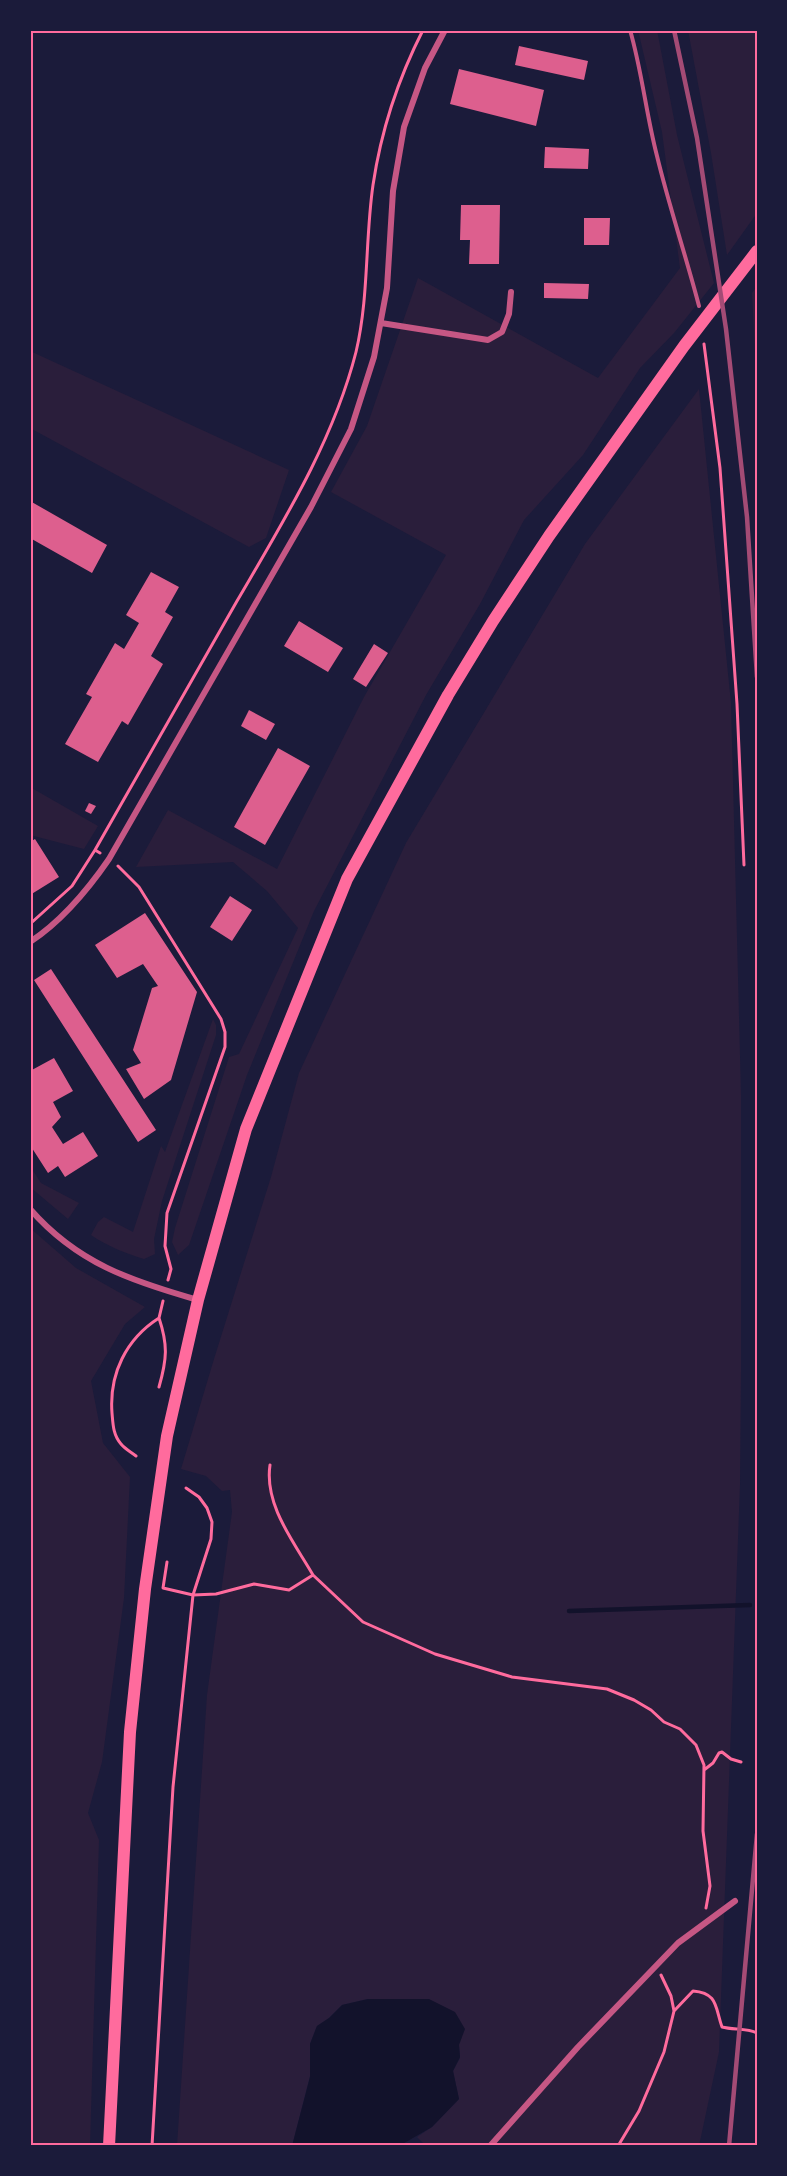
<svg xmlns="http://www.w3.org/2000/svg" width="787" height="2176" viewBox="0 0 787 2176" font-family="'Zilla Slab',serif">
<rect width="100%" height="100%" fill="#1b1b3a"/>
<path fill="#2a1e3b" d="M638,30h19l20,105 37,148 -40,50 -34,35 -57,87 -59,65 -44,84 -54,91 -112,216 -67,164 -58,170 -11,10 -6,-13 3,-14 54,-171 10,-3 59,-126 -31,-37 -34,-29 -97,5 32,-57 109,59 87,-172 82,-142 -115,-63 36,-66 51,-148 180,100 82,-110 -18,-136z
M688,30h69v183l-30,42 -16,-102z
M757,286v105l-5,-98z
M30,351l259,119 -23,68 -17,9 -219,-119z
M699,389l32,314 10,392v277l-1,113 -21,567 -20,94h-273l-9,-9 15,-10 27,-28 -6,-28 7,-13 -1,-13 -30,-46h-61l-26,6 -13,13 -12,8 -7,18v32l-18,70h-115l30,-451 25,-183 -2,-22 -8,1 -16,-15 -25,-7 33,-110 57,-182 28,-104 107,-230 179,-299z
M30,787l68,39 -14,23 -54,-14z
M213,1019l3,6v10l-54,166 -8,38 1,15 -11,5c-19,-6 -37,-13 -53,-24l7,-13 6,-5 29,15 28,-86 4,6z
M30,1166l11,17 38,20 -11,16 -38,-32z
M30,1228l46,40 69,39 -20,17 -34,57 12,62 27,34 -6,121 -22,164 -14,51 11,27 -9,306h-60z"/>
<path fill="#12122b" d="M368,1999h61l26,13 10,17 -6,16 1,12 -7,14 6,28 -27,28 -33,19h-107l18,-69v-33l7,-18 12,-8 13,-13z"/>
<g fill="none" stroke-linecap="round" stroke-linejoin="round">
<path stroke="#12122b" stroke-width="4.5" d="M569,1611l181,-6"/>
</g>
<path fill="#dd5f8e" d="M519,46l69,15 -4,19 -69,-15z
M459,69l85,21 -8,36 -86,-22z
M545,147l44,2 -1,20 -44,-1z
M461,205h39l-1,59h-30l1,-24h-10z
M584,218h26l-1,27h-25z
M544,283l45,1 -1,15 -44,-1z
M30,501l77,44 -15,28 -62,-35z
M151,572l28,15 -14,25 8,5 -22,39 12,8 -35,61 -6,-4 -24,41 -33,-18 27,-47 -6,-3 29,-51 9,6 15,-26 -13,-8z
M299,621l44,27 -15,24 -44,-26z
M374,644l14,9 -22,34 -13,-8z
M249,710l26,14 -9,16 -25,-14z
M278,748l32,18 -45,79 -31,-18z
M89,803l7,3 -5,8 -6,-3z
M35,839l24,38 -29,18v-53z
M230,896l22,14 -20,31 -22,-14z
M145,913l52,79 -26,88 -27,19 -18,-30 15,-6 -8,-13 19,-62 6,-2 -15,-22 -26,14 -22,-33z
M51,969l105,161 -18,12 -104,-162z
M54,1058l19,33 -20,11 8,15 -9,10 11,17 20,-12 15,24 -33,21 -7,-11 -10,7 -18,-28v-74z"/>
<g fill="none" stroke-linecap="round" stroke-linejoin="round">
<path stroke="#ff6b9d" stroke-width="3" d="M704,344l16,124 17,236 7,161
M100,853l-5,-3c47,-83 95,-166 142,-249 46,-79 96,-159 119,-249 13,-55 9,-112 17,-167 8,-54 25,-106 50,-155
M118,866l21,21 82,132 4,13v15l-58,166 -2,33 6,23 -3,11
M30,924l42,-38 23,-36
M159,1318c9,27 8,41 0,69
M136,1456c-5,-4 -11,-7 -15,-12 -8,-9 -8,-20 -9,-31 -3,-39 14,-74 47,-95l4,-17
M270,1465c-6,40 24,77 43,110
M167,1562l-4,26 30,7 23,-1 38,-10 35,6 24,-15 50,47 72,32 77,23 95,12 27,11 17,10 13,12 16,7 16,16 8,20 -1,66 7,55 -4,22
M704,1770l9,-7 6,-10 3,-1 9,7 10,3
M674,2011l19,-20c25,2 22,16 29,36 11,3 25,1 35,6
M152,2146l21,-359 20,-192 18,-56 1,-17 -5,-14 -8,-11 -13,-9
M618,2146l21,-35 25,-59 10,-41 -3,-15 -10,-21"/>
<path stroke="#c65784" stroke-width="4" d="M630,30c12,41 16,84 27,126 12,50 29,100 42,150"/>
<path stroke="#c65784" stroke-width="6" d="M381,323l107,17 14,-8 7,-18 2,-22
M30,942c32,-21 57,-51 79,-83l202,-352 40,-78 23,-72 13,-69 6,-97 11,-64 21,-59 20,-38
M30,1209c47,54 101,72 168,91
M490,2146l88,-99 100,-104 57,-42"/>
<path stroke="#ff6b9d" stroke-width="12" d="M109,2146l21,-414 15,-143 22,-153 31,-136 48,-171 101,-250 101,-184 45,-74 56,-85 135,-190 73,-95"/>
<path stroke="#a44b75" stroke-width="4.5" d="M674,30l23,108 29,191 21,188 10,160
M729,2146l28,-312"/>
</g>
<rect width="787" height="2176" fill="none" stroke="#1b1b3a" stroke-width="63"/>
<rect x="32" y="32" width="724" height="2112" fill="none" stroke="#ff6b9d" stroke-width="2"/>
</svg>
